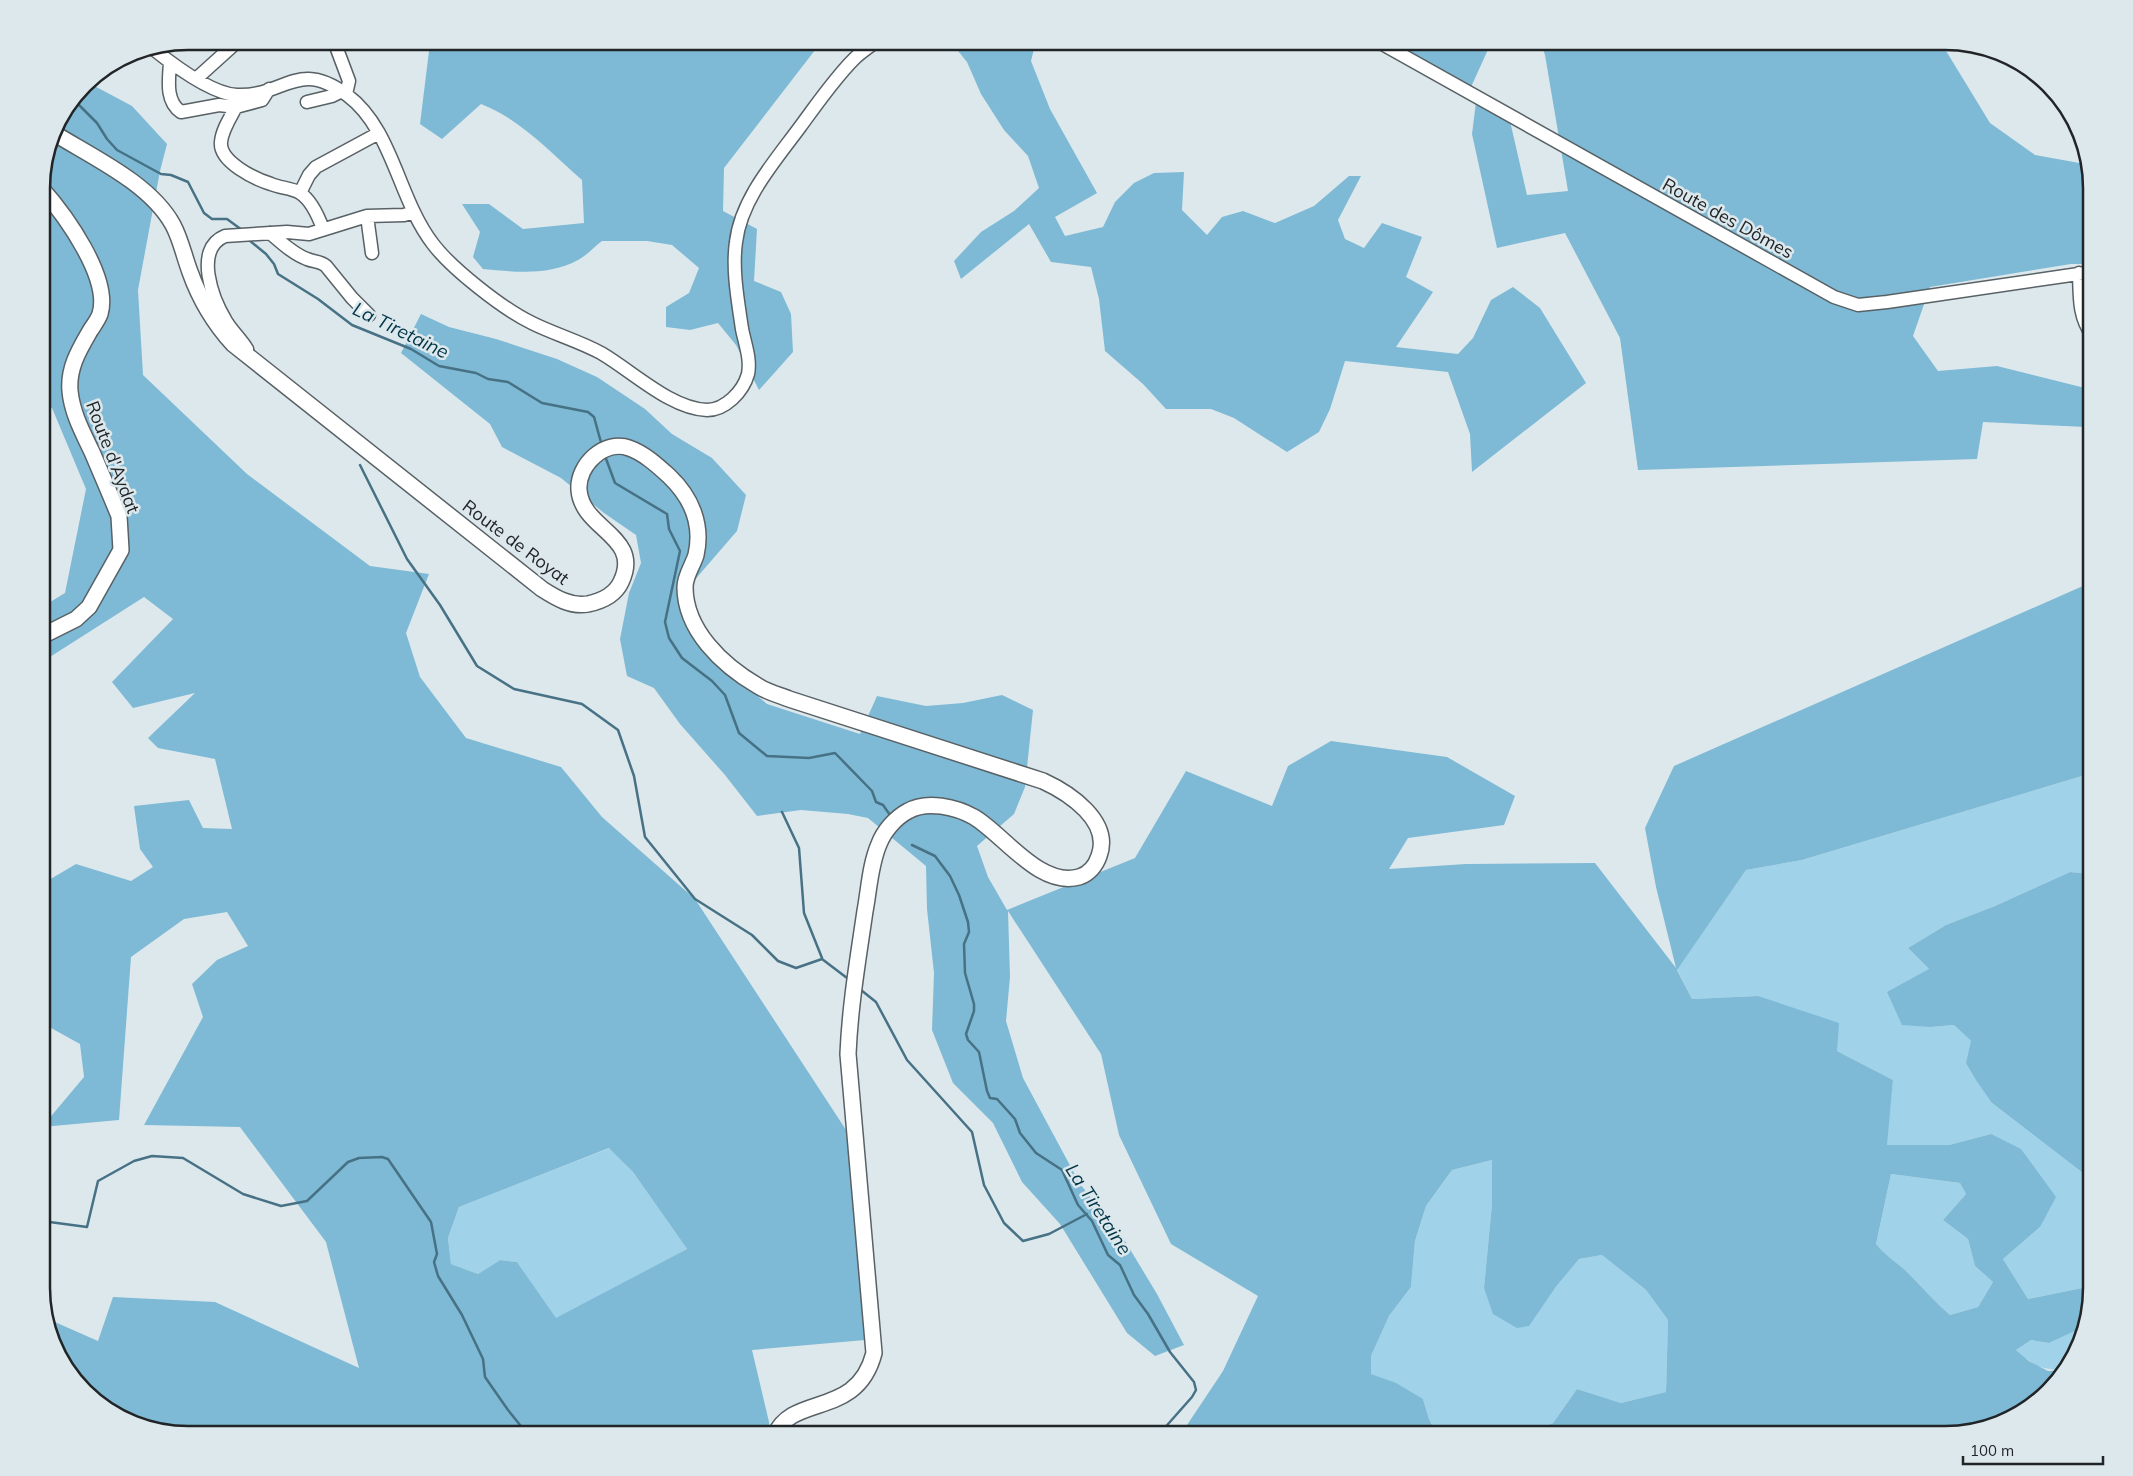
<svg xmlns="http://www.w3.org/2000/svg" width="2133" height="1476" viewBox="0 0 2133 1476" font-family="Mulish,sans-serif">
<rect width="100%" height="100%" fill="#dde8ed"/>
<path fill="#a0d2e9" d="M2092,773v101l-22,-2 -75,34 -49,19 -38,23 21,21 2,58 23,-2 17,16 21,62 100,77v106l-64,13 -25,-40 37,-32 -49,-93 -42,11h-63l7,-65 -56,-29 -79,-55 -66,3 -15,-30 69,-99 56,-10z
M610,1148l23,24 54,77 -131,70 -39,-57 -17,-2 -22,14 -27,-10 -3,-26 11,-31z
M1492,1160v44l-8,84h71l24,-29 23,-4 44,35 22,30 -2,72 -45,11 -44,-14 -24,34 -16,7 -2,5h-98l-8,-16 -6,-20 -52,-25v-18l18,-40 22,-29 4,-46 11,-35 26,-36z
M1891,1174l69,9 6,11 -23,26 25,19 7,27 18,16 -15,25 -28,8c-14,-12 -26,-26 -39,-39 -12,-12 -25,-19 -35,-32z
M2078,1329h1l-12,40c-25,2 -32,-3 -51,-19l15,-10 18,3z"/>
<path fill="#7ebad5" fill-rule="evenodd" d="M464,41h358l-98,127 -1,43 34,18 -3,52 27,11 10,22 2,38 -34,38 -23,-45 -18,-22 -28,7 -24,-3v-20l23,-14 10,-25 -27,-23 -25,-4h-45c-8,6 -16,15 -24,19 -30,16 -62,12 -95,9l-10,-12 7,-25 -18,-28h27l34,25 61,-6 -2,-43c-32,-28 -62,-61 -101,-76l-39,35 -22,-15 9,-73z
M950,41h86l-5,20 19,48 47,84 -42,24 10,19 38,-9 12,-25 19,-19 20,-10 30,-1 -2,38 25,25 15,-18 21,-6 32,12 39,-17 35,-30h12l-23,44 7,19 19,9 18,-25 40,14 -16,40 27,15 -37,55 62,7 15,-16 18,-38 22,-13 27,21 46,75 -114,89 -2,-38 -22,-62 -103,-11 -15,48 -11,23 -32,20 -53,-34 -23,-9h-45l-23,-25 -38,-33 -6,-52 -8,-32 -40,-5 -22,-38 -68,55 -7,-18 27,-29 33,-21 25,-23 -11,-32 -24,-26 -23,-36 -14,-32z
M1400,41h95l-4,2 -20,44 -72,-40z
M1540,41h400l50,82 45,32 50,9 7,23v77h-21l-141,23 -17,49 25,35 59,-5 88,22 7,4v39l-6,-4 -103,-5 -6,37 -339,11 -18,-132 -55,-105 -68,15 -25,-114 4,-32 34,19 17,74 41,-4 -23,-136z
M87,82l45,24 35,38 -7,27 -22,119 5,85 104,99 123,92 59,8 -23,59 14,44 46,61 95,29 41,50 93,82 155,237 14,130 1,74 -113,10 17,72v13h-581l-47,-8 -35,-17 -45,-49 -13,-42 50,22 15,-44 102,5 144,66 -33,-126 -86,-115 -96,-2 59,-108 -11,-33 25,-24 31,-14 -21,-34 -43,7 -53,38 -12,163 -77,7 42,-50 -4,-33 -38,-21v-139l34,-20 55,17 22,-14 -13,-18 -6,-43 55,-6 14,28 29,1 -17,-70 -57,-11 -10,-10 47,-45 -62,15 -21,-26 61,-63 -29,-22 -102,65v-55l23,-14 21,-104 -34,-81 -10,1v-231l11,-47zM609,1148l24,24 54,77 -131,69 -39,-56 -17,-2 -22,14 -27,-10 -3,-26 11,-31z
M421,314l28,13 47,12 61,20 40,18 48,32 27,25 40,24 34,37 -9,36 -58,67 18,46 70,60 93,30 17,-38 49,10 37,-3 39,-8 31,15 -8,77 -11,27 -37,32 11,31 19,33 128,-52 51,-87 86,35 16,-40 43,-25 116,16 68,39 -11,29 -96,13 -19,31 77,-5 129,-1 81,105 -20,-81 -11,-59 29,-62 418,-184v191l-290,87 -56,10 -69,100 15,29 66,-3 81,27 -2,28 56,29 -6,65h62l42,-11 30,15 35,48 -16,30 -37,32 25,40 64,-13v3l-13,40 -30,14 -18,-3 -15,10 13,11 19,10 19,-1 -57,50 -64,15h-411l2,-5 16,-7 24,-34 44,14 45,-11 2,-72 -22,-30 -44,-35 -23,4 -24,29 -26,38 -12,2 -24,-14 -9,-26 8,-84v-44l-40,10 -26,36 -11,35 -4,46 -22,29 -18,40v18l25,9 27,16 6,20 8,16h-247l-5,-7 38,-57 35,-75 -87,-52 -52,-109 -18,-81 -93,-143 2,66 -4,44 17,57 57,106 42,52 35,58 27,51 -29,11 -28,-23 -67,-109 -38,-42 -29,-59 -40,-40 -21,-53 2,-57 -7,-64 -1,-43 -58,-48 -20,-4 -47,-4 -44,6 -32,-41 -45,-51 -26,-36 -27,-12 -7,-37 9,-46 12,-30 -5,-28 -32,-22 -43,-35 -59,-31 -12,-23 -89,-71zM1891,1174l69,9 6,11 -23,26 25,19 7,27 18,16 -15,25 -28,8c-14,-12 -26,-26 -39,-39 -11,-12 -25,-19 -35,-32z
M2070,872l22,2v306l-100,-77 -16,-23 -10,-17 5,-22 -17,-16 -23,2 -29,-2 -15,-33 42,-23 -21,-21 38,-23 49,-19z"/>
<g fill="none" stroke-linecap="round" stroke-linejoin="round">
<path stroke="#477184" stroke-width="2.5" d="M74,100l23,23 10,16 10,11 44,24 10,1 17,7 16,31 8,6h15l15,11
M249,240l17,14 8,10 4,10 40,25 34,26 59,24 28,17 37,7 12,6 20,3 34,21 46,9 6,5 8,29
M605,456l10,27 52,31 2,15 11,22 -15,71 4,16 13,20 30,23 13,14 14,38 28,23 42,2 26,-5 37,38 4,11 7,3 7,10
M360,465l47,94 33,46 37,61 37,23 68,15 36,26 16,46 11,61 50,62 57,36 26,26 18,7 26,-9 25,19
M782,812l17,36 5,65 18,45
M912,845l23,11 15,20 9,19 9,27 1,10 -5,12 1,29 9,31v7l-8,23 2,6 11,12 8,39 3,7 7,1 18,20 5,14 16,20 26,17 16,35 14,16 16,34 12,10 14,30 14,19 22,38 24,30 2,8 -4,7 -31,35v3
M861,990l15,12 31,58 65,72 12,53 20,38 19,18 26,-7 38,-20
M42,1221l45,6 11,-46 36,-20 18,-5 31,2 60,36 38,12 26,-5 41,-39 11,-4 23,-1 6,2 43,63 6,32 -3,8 4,14 24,39 21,44 2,18 23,33 16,20 7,5"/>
<defs>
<path id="minor" d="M334,41l15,40 -3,13
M1377,41l457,256 24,8 29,-3 205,-30
M152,48c20,16 59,46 85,47 48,2 60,-37 110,0 46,34 51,104 86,149 19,25 70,65 99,79 22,11 47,18 69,30 31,18 70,56 106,57 18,0 36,-18 41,-36 3,-15 -3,-30 -6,-45 -4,-28 -10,-59 -6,-87 5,-43 39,-81 64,-115 17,-23 34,-48 54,-68 7,-7 15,-12 23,-18
M170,63c-1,16 -5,38 11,49l38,-7 17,2
M197,78l41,-37
M269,89l-7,11 -26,7c-6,11 -14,23 -15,35 -2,20 34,37 50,42 9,4 21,4 29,9 11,7 19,25 23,36
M307,102l25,-6 10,-5
M300,193l9,-18 7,-8 63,-34
M367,216l5,37
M270,233c11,9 23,21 37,26 7,3 13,2 19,7l26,32 17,17
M2079,273c1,22 -1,43 13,62
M244,354l3,-5c-6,-10 -15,-18 -21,-28 -13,-21 -33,-72 -1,-85l62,-4 22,2 58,-18 37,-1 10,-3"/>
<path id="major" d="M52,132c40,25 98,51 121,93 8,15 11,31 17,47 10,28 23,50 43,72l309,245c14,9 29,18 46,15 14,-3 27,-9 33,-22 22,-46 -39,-52 -42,-92 -2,-25 26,-51 50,-42 15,5 29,18 40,28 22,21 34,48 27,79 -3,10 -11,21 -11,32 0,43 37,78 73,99 9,6 21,9 31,13l254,82c26,12 69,40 56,75 -3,9 -10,18 -20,21 -39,11 -75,-42 -105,-60 -18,-10 -47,-17 -66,-6 -13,7 -24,20 -29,33 -9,21 -10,46 -14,67 -7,48 -15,95 -17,143l26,299c-17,66 -81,40 -99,82
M42,189c23,26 69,89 58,125 -2,6 -7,12 -10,17 -11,19 -22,37 -20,60 2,22 13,42 22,61 9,21 18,42 27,64l2,34 -32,57 -13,12 -34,17"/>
</defs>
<use href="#minor" stroke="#586165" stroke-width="15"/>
<use href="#major" stroke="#586165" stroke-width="18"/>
<use href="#minor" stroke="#fff" stroke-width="12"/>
<use href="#major" stroke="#fff" stroke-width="15"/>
</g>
<g text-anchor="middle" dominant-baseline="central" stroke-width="5" stroke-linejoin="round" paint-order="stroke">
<g font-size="18" fill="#222527" stroke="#dde8ed">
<text transform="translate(1728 218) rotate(29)">Route des Dômes</text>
<text transform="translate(113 457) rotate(69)">Route d'Aydat</text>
<text transform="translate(516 542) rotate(37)">Route de Royat</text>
</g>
<g font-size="19" font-style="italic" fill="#003547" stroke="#dde8ed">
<text transform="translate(401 330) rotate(26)">La Tiretaine</text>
<text transform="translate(1099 1209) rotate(57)">La Tiretaine</text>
</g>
</g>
<path d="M0 0H2133V1476H0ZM188 50H1945A138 138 0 0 1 2083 188V1288A138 138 0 0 1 1945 1426H188A138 138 0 0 1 50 1288V188A138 138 0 0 1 188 50Z" fill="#dde8ed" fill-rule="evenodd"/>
<path fill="none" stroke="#222527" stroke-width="2.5" d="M188 50H1945A138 138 0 0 1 2083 188V1288A138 138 0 0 1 1945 1426H188A138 138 0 0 1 50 1288V188A138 138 0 0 1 188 50Z"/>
<path d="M1963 1456v8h140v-8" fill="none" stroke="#222527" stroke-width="2.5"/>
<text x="1970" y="1456" font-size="15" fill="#222527" stroke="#dde8ed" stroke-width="4" paint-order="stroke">100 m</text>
</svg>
